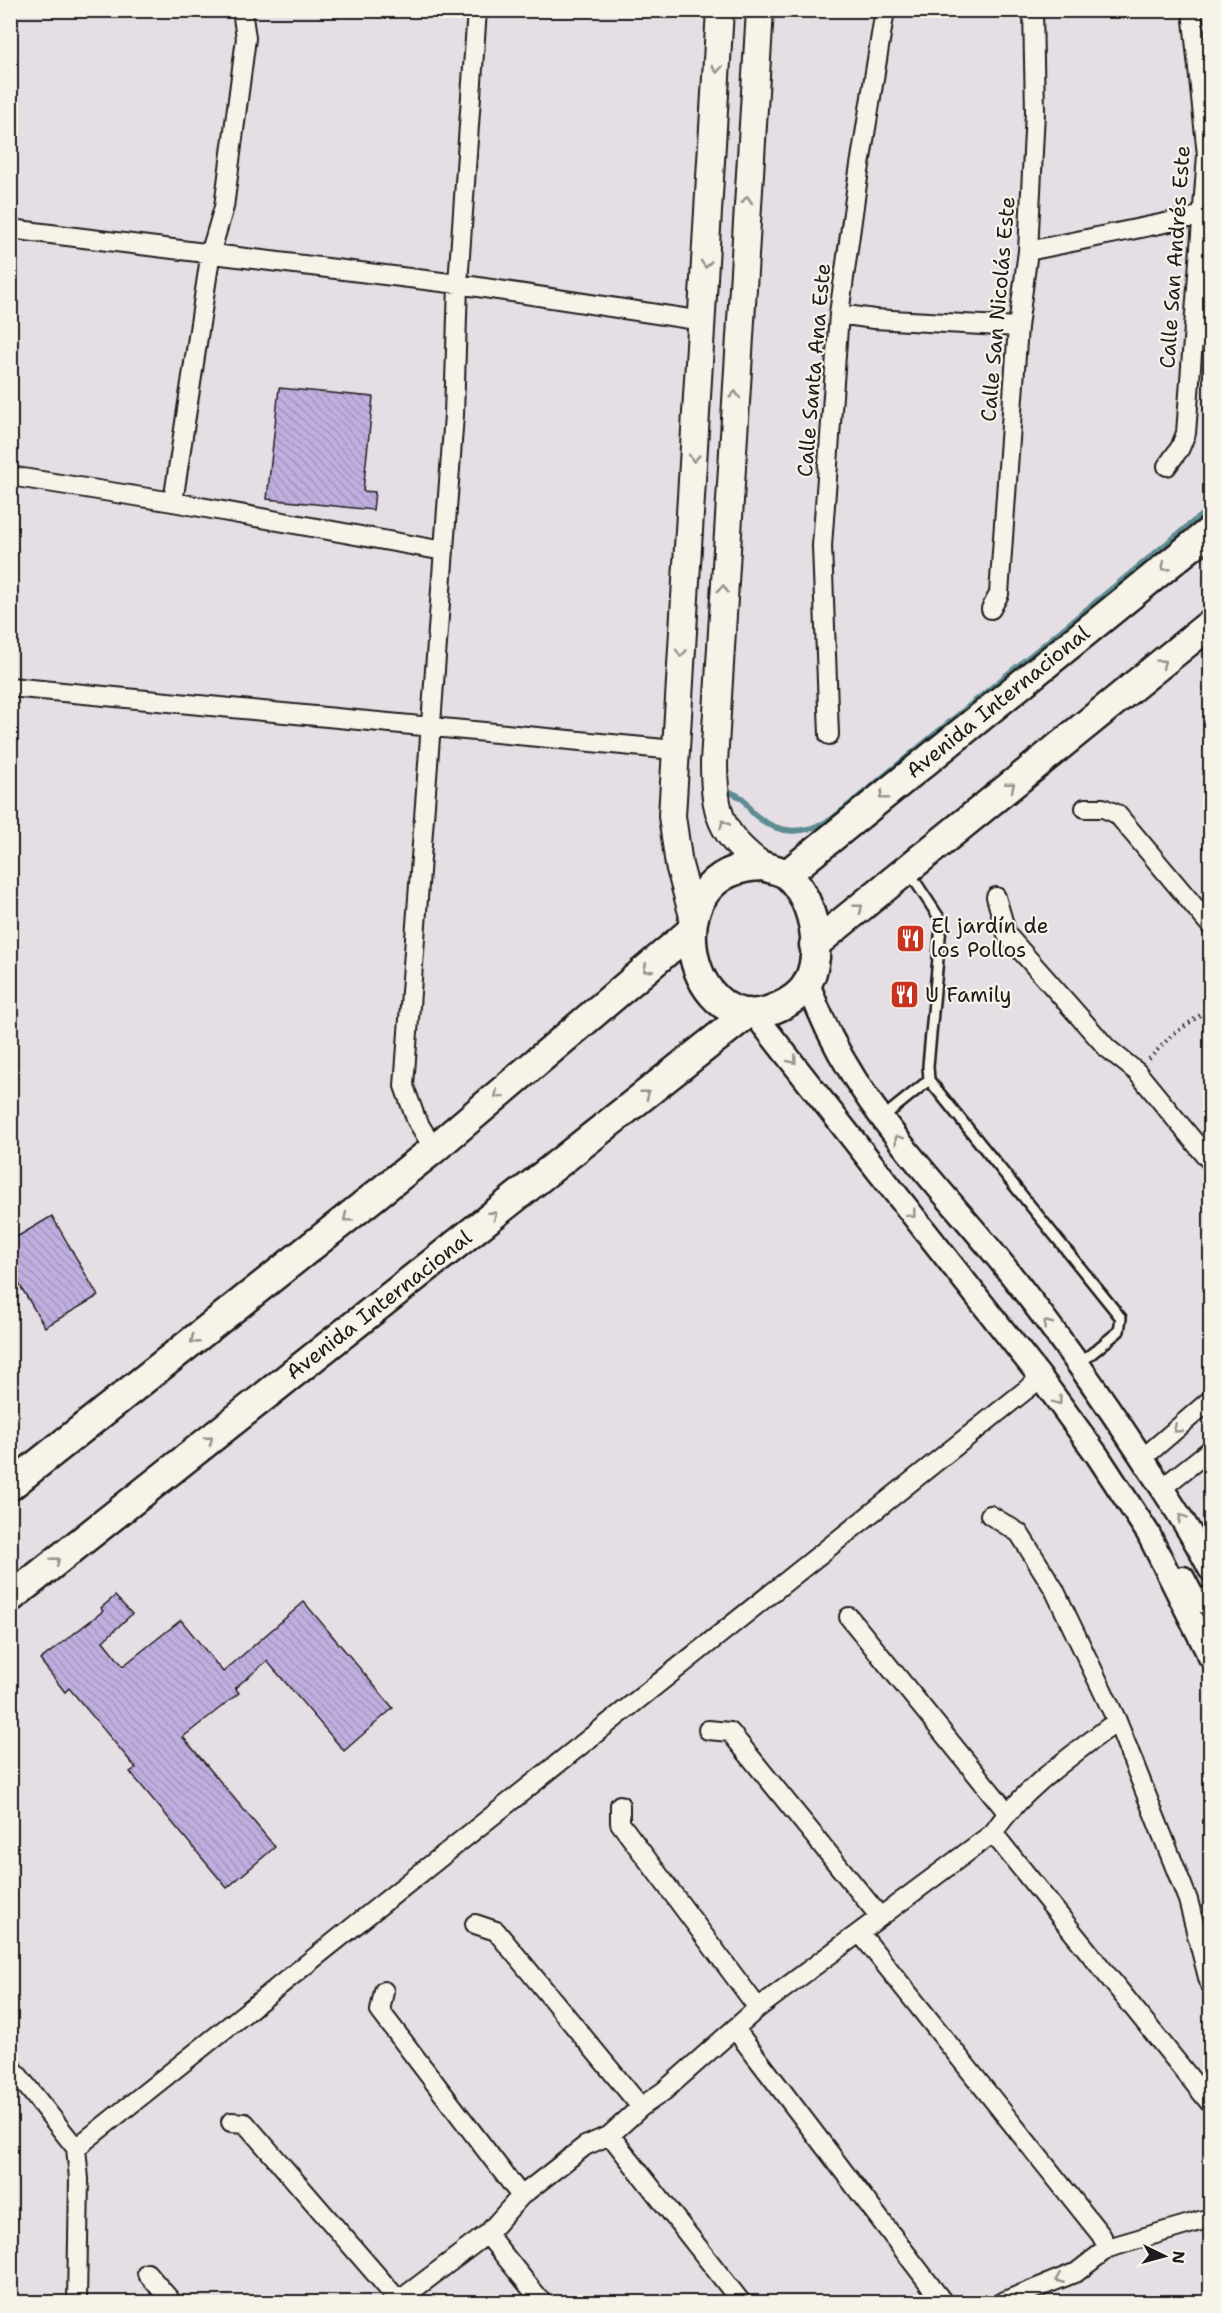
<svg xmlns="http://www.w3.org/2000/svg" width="1221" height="2313" viewBox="0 0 1221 2313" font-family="'Shantell Sans',sans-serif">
<defs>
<pattern id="building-back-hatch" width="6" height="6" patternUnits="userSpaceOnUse" patternTransform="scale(1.5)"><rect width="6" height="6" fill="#c0aedf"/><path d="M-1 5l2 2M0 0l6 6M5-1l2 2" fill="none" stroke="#a495bf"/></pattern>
</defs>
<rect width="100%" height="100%" fill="#e6dee5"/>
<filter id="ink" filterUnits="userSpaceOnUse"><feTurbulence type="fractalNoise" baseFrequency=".0167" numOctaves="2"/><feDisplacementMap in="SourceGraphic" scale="12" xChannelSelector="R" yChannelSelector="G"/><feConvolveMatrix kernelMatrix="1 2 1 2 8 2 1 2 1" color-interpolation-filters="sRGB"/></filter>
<g filter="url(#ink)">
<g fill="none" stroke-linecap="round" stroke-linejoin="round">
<path stroke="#5d8d92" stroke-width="6" d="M726,790c5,3 12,5 17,9 4,4 6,11 11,15 25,22 50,21 78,5l378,-311"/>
</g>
<path fill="url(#building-back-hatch)" stroke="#1c1c1c" stroke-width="1.5" d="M279,388l94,9 -10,94 12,1 -2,18 -106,-11z
M52,1216l46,80 -53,31 -35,-58v-28z
M115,1596l17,18 -29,27 20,25 58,-46 42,52 81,-70 89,106 -49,43 -77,-90 -32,27 4,5 -56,44 92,110 -48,41 -97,-116 6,-4 -67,-80 -4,4 -25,-32 63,-49 -2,-3z"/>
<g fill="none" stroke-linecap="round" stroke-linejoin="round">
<defs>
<path id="service" d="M909,872l31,47 1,7 -13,140 1,14 192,238 -2,13 -40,33
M882,1118l47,-38"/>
<path id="minor" d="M10,229l448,55 245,37
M1028,251l176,-36
M839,314l35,5 144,8
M1167,466l13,-18 6,-15 21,-278 -15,-145
M10,476l163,26 271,49
M173,502l38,-251 13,-44 22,-169 -4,-28
M991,609l8,-15 19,-267 10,-76 7,-139 -2,-102
M10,687l665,63
M829,735l-7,-189 17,-232 18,-130 28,-174
M1085,808h18l14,6 93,111
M996,897l11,38 100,113 30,24 73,89
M434,1149l-18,-30 -12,-33 50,-671 4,-131 19,-274
M1143,1458l67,-58
M1162,1488l48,-38
M990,1515l29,18 35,56 63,132 71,179 22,85
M849,1617l158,195
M708,1730l22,2 150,185
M620,1805v18l138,185
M993,1833l217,270
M475,1924l21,7 145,176
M860,1933l241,302 7,13
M384,1991l-4,20 141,185
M735,2029l208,273
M10,2065l66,83 3,31 -2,123
M231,2122l14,1 154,178
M610,2135l131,167
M76,2148l965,-770
M487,2234l55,68
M147,2273l25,29
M397,2302l90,-68 34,-38 64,-50 25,-11 31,-28 23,-16 94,-83 235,-175c30,-45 81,-79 124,-112
M1002,2302l75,-30 31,-24 102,-30"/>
<path id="tertiary" d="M808,983c38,109 112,181 184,268 54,66 105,138 152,210 23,35 47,70 66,108
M755,1015l286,363 56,77 51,78 62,124
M1183,1578l11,21 7,2 9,-3"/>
<path id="secondary" d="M760,10l-46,752c0,50 6,74 49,104
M693,916l-14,-51 -7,-49 48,-806"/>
<path id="primary" d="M763,866c7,3 19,4 25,10 28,24 39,90 12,117 -9,9 -20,14 -32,18 -81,25 -118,-143 -5,-145z
M787,874l423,-343
M814,945l396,-321
M10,1486l424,-337 257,-218
M10,1598l738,-585"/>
</defs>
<use href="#service" stroke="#1c1c1c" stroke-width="14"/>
<use href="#minor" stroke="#1c1c1c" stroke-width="22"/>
<use href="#tertiary" stroke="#1c1c1c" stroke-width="27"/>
<use href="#secondary" stroke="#1c1c1c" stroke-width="30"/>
<use href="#primary" stroke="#1c1c1c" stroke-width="33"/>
<path stroke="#1c1c1c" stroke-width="4" stroke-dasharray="1.5 4.5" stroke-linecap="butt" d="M1149,1059l22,-23 39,-28"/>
<use href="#service" stroke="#f7f3e8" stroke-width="9"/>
<use href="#minor" stroke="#f7f3e8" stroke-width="18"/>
<use href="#tertiary" stroke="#f7f3e8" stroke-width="22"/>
<use href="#secondary" stroke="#f7f3e8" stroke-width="26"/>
<use href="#primary" stroke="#f7f3e8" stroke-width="28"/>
</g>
<defs><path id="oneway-chevron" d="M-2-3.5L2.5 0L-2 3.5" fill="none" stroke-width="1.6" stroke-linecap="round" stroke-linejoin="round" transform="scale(1.5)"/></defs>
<g stroke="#94928c">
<use href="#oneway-chevron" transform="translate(717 69) rotate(93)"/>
<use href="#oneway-chevron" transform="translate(747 200) rotate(-86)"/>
<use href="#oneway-chevron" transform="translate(706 264) rotate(93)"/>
<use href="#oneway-chevron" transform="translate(735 395) rotate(-86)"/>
<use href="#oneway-chevron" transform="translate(694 458) rotate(94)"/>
<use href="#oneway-chevron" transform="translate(1165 567) rotate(141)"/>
<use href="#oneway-chevron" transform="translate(723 589) rotate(-86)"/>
<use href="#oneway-chevron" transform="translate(681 653) rotate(94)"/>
<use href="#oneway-chevron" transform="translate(1162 663) rotate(-39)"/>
<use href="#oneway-chevron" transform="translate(1011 786) rotate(-39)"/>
<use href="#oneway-chevron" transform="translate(883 796) rotate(141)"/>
<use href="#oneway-chevron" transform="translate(724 824) rotate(-114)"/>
<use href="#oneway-chevron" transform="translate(859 908) rotate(-38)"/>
<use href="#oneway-chevron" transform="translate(647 969) rotate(140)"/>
<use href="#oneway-chevron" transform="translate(793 1060) rotate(52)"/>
<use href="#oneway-chevron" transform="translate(646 1094) rotate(-38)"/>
<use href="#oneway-chevron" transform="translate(498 1095) rotate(140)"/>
<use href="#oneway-chevron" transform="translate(898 1139) rotate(-128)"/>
<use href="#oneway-chevron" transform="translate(912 1214) rotate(52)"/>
<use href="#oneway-chevron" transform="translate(493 1215) rotate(-38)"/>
<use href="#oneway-chevron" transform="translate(347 1218) rotate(141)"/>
<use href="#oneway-chevron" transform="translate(1047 1324) rotate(-127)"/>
<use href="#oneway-chevron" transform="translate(194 1340) rotate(141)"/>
<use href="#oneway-chevron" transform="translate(1058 1401) rotate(54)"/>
<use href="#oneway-chevron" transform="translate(1177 1429) rotate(139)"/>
<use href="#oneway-chevron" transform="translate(209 1440) rotate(-38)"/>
<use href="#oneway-chevron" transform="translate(1182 1518) rotate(-123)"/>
<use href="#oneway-chevron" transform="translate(56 1561) rotate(-39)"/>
<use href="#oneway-chevron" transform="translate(1059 2279) rotate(158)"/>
</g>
</g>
<defs>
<symbol id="restaurant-square" viewBox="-11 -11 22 22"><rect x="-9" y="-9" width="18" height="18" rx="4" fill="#c8321e" stroke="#f7f3e8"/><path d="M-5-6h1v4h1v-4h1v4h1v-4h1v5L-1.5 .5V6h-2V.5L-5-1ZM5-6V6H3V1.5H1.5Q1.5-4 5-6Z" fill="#fff"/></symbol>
</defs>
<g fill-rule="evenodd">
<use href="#restaurant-square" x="894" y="922" width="33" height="33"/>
<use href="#restaurant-square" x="888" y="978" width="33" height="33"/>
</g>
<g text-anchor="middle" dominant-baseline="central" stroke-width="4.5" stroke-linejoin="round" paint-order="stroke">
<g font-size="21" fill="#1c1c1c" stroke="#f7f3e8">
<text transform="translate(1175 257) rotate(-86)">Calle San Andrés Este</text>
<text transform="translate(998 309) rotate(-85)">Calle San Nicolás Este</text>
<text transform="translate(814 370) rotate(-85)">Calle Santa Ana Este</text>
<text transform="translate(998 702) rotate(-39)">Avenida Internacional</text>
<text transform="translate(379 1305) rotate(-38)">Avenida Internacional</text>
</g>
<g font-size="21" fill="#1c1c1c" stroke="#f7f3e8" text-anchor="start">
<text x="931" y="926">El jardín de<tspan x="931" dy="24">los Pollos</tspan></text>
<text x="925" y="995">U Family</text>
</g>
</g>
<rect width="1221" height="2313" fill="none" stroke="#f7f3e8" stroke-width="36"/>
<rect x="18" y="18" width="1185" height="2277" fill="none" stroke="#1c1c1c" stroke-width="2" filter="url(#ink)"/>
<g transform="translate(1164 2256) rotate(95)" stroke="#f7f3e8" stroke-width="4.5" paint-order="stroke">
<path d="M0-4.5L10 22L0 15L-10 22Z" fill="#1c1c1c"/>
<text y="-9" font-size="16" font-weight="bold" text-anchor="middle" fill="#1c1c1c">N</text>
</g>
</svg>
